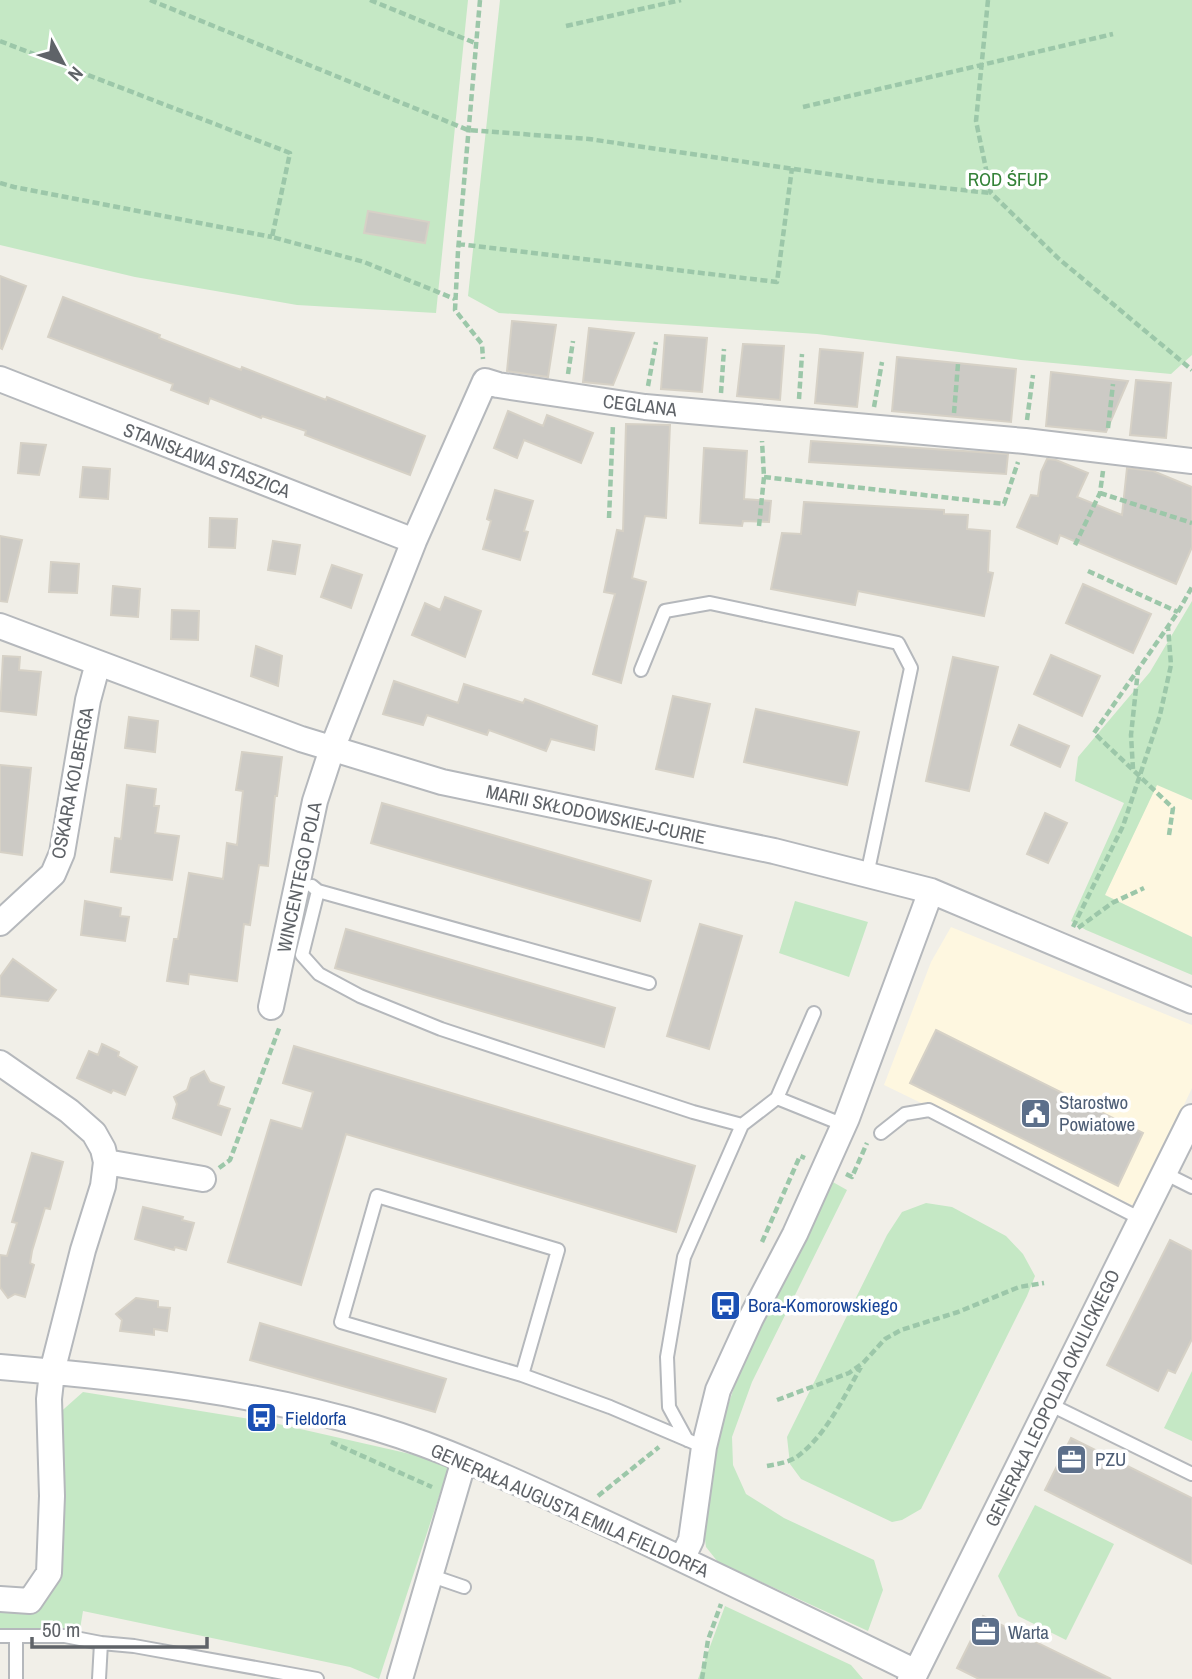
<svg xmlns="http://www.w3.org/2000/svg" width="1192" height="1679" viewBox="0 0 1192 1679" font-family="'Archivo Narrow',sans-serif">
<rect width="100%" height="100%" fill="#f1efe8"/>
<path fill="#fef7e0" d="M1157,784l35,16v137l-87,-42z
M951,927l241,98v63l-56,119 -252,-122 47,-123z"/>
<path fill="#c5e8c5" d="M0,0h468l-32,313 -139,-8 -162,-28 -135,-32z
M500,0h692v355l-21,19 -150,-14 -204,-26 -318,-21 -31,-17z
M1192,601v199l-35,-15 -52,110 87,42v38l-106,-45 -15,-9 53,-118 -49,-22 3,-24 72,-85z
M795,901l73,21 -19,55 -70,-24z
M831,1181l16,9 -95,192 -20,55 1,28 13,29 38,24 90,42 9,30 -15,41 -150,-69 -12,-15 -2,-15 17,-106 22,-65z
M926,1203l26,4 54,29 17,18 12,22 -8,20 -106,213 -19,11 -10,2 -91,-43 -11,-15 -3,-27 100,-202 15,-23z
M1192,1371v70l-28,-13z
M83,1392l191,31 176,40 -71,216 -29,-12 -267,-56 -3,18 -80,4v-33l30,1 30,-24 -4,-161z
M1035,1505l79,39 -48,96 -48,-24 -20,-40z
M725,1606l126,59 12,14h-165z"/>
<path fill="#cccac5" stroke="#d6d1c6" stroke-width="2" d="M368,211l61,11 -4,21 -61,-10z
M0,276l26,10 -24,63 -2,-1z
M63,297l97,38 -1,3 82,32 1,-3 84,33 1,-3 98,39 -15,39 -105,-40 1,-4 -44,-15 -1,2 -51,-20 -2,6 -37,-14 2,-6 -125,-47z
M512,321l44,4 -8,52 -41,-6z
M589,328l45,5 -21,52 -30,-3z
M665,335l42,3 -5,54 -41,-3z
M743,344l41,2 -4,54 -43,-4z
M820,349l43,4 -6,54 -42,-4z
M897,357l119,12 -5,53 -119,-11z
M1051,372l77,9 -22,51 -60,-6z
M1136,380l35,3 -5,55 -36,-3z
M508,411l35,15 4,-11 46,18 -12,30 -57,-23 -7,18 -23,-10z
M626,424l44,1 -4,93 -21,-2 -13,62 14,4 -25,101 -28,-9 22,-80 -11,-2 13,-62 6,1z
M811,441l197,13 -2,20 -197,-12z
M21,443l25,2 -7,30 -21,-2z
M704,448l43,3 -3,48 27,2 -2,21 -26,-1 -1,5 -42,-3z
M1047,459l9,1 32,13 -11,24 45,18 5,-47 26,3 39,16v60l-16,37 -116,-49 -3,9 -40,-17 14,-32 7,1 3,-24z
M83,467l27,2 -2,30 -28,-2z
M495,490l38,11 -9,30 4,1 -8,28 -37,-11 8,-28 -4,-2z
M804,502l140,8v4l24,1 -1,14 23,2 -2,41 5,1 -9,43 -126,-25 -3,14 -84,-16 11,-56 19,1z
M210,518l27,1 -2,29 -26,-1z
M0,536l22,4 -15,62 -7,-1z
M273,541l27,4 -5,29 -27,-4z
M51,562l28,2 -2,29 -28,-1z
M332,565l30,10 -11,33 -30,-11z
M1083,584l68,30 -18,39 -67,-30z
M113,586l27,3 -2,28 -27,-2z
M445,597l36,14 -16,46 -53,-22 13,-32 15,7z
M172,610l27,1 -1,29 -27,-1z
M256,646l26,10 -4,30 -27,-10z
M1051,655l49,21 -18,40 -48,-22z
M3,656l17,1 -1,13 22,2 -5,43 -36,-4z
M953,657l45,10 -29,124 -43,-10z
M394,681l64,22 6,-19 59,19 2,-4 72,27 -3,24 -43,-11 -5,12 -57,-21 -2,5 -60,-20 -4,10 -40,-11z
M673,696l37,8 -17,73 -37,-8z
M756,709l103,23 -12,53 -103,-23z
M129,717l29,4 -3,31 -30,-4z
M1019,725l50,21 -9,21 -49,-22z
M242,752l40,5 -5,39h-2l-7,70 -9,-1 -9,60 -6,-1 -7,57 -48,-7 -1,10 -21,-3 7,-42h4l11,-66 34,6 4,-36 10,2 6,-54 -7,-1z
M0,765l31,3 -9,87 -22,-3z
M127,785l29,4 -2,17h5l-4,27 24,3 -7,44 -61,-8 4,-34 6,1z
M382,803l269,78 -11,40 -269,-78z
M1045,813l22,10 -19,40 -21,-9z
M85,901l36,7 -1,8 9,1 -4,24 -44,-6z
M700,924l42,12 -33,113 -42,-13z
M346,929l269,79 -11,39 -269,-79z
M13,959l43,31 -8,11 -48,-5v-19z
M936,1030l207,103 -25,53 -208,-103z
M102,1044l17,8 -1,4 19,11 -12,28 -12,-5 -2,3 -34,-15 12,-27 9,4z
M294,1046l401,120 -19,66 -330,-98 -45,151 -73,-23 43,-142 31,9 11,-37 -30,-9z
M204,1071l6,11 14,5 -6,18 12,4 -9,26 -48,-17 4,-14 -3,-7 13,-7 4,-12z
M32,1153l31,9 -13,47 -5,-1 -13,43 -2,12 4,2 -9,32 -10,-3 -7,4 -8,-11v-32l7,1 10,-33 -5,-1z
M143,1207l40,10 -1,3 12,3 -8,27 -11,-3 -1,3 -39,-11z
M1170,1240l22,11v88l-17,34 -7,-3 -10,21 -51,-26z
M136,1298l22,3v6l12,1 -3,23 -13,-2v6l-34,-4 2,-11 -6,-6z
M260,1323l186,56 -11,33 -185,-52z
M1071,1438l121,60v66l-147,-74z
M983,1616l128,63h-132l-22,-11z"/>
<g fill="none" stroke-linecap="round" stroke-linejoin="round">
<defs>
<path id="service" d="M641,670l24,-59 45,-8 188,40 13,25 -44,207
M312,886l6,5 331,92
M318,891l-16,64 17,19 41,22 81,33 252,83 49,13 35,-27
M814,1013l-37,85 67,27
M881,1133l24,-19 24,-4 212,109
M1164,1173l28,14
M522,1375l36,-125 -181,-54 -36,126 181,53 88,32 94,40
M1049,1404l143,70
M687,1440l-18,-33 -2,-50 17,-100 58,-132
M429,1575l35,12
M0,1636h65l36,7
M16,1679v-43
M99,1679l2,-36 33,3 183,33"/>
<path id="minor" d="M0,379l414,162
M0,626l301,113 141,43 332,69 157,40 261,110
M0,923l53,-49 9,-21 26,-153 10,-37
M271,1007l44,-206 17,-52 82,-208 71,-160 13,4 147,22 380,34 167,20
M0,1063l69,48 25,22 9,16 3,13 -3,24 -20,64 -31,122 -3,27 3,97 -3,77 -19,28 -30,-2
M106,1162l97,17
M0,1367c126,11 254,24 376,61 77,23 151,59 225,93 105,49 210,100 315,151
M682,1559l9,-19 13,-93 14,-57 33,-72 44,-84 52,-116 84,-227
M400,1679l64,-219
M910,1679l6,-7 276,-555"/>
</defs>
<use href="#service" stroke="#b5b8bc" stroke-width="16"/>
<use href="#minor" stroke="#b5b8bc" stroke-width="28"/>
<path stroke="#9cc7a9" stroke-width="4.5" stroke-dasharray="7 3.5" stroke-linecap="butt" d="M150,0l318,130 121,9 287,42 115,12
M370,0l105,43
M480,0l-22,251 -3,59 27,34 1,15
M988,0l-12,121 15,72 68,66 133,111
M566,26l115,-26
M0,41l290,112 -18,84 92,25 91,37
M803,107l310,-73
M0,183l14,4 258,50
M458,244l319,38 15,-114
M568,374l5,-33
M648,386l8,-44
M721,393l3,-44
M799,399l3,-45
M874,407l8,-45
M954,413l4,-49
M1027,420l6,-45
M1108,428l5,-44
M764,477l240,27 14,-42
M1100,493l92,30
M609,518l4,-94
M759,526l5,-49 -2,-36
M1075,545l25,-52 3,-22
M1088,571l90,41
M1133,769l-2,-34 7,-65
M1169,835l4,-27 -79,-75 84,-121 14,-25
M1073,927l50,-101 37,-111 11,-50 -3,-38
M1078,928l34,-25 32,-15
M219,1168l11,-8 50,-134
M846,1174l6,3 15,-34
M762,1242l38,-86 5,2
M777,1400l72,-27 14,-10 22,-24 16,-9 57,-18 61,-25 25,-4
M331,1442l101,45
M767,1466c11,-2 23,-4 31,-10 28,-21 46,-59 63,-89
M598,1496l61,-49
M702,1679l6,-39 13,-36"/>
<use href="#service" stroke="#fff" stroke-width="12"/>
<use href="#minor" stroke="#fff" stroke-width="24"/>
</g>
<defs>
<symbol id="civic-square" viewBox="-11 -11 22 22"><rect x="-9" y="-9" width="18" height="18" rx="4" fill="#5c6f8a" stroke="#fff"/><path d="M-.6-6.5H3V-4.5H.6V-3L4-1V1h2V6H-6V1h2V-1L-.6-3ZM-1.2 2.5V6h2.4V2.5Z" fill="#fff"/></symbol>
<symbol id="bus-square" viewBox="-11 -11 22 22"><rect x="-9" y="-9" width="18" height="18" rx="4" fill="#1a4fb4" stroke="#fff"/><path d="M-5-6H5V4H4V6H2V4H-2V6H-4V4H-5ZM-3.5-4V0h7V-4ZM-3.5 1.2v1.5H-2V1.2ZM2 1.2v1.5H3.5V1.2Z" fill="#fff"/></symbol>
<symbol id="office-square" viewBox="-11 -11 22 22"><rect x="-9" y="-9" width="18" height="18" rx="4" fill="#5c6f8a" stroke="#fff"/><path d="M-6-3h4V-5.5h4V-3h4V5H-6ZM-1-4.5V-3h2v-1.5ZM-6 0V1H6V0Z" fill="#fff"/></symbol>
</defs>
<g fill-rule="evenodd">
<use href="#civic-square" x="1018" y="1096" width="35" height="35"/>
<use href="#bus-square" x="708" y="1288" width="35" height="35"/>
<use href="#bus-square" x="244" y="1400" width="35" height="35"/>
<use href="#office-square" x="1054" y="1442" width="35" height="35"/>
<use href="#office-square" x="968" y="1614" width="35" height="35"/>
</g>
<g text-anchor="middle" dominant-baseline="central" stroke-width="7" stroke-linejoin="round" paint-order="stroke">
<g font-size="19" fill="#348238" stroke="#fff">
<text x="1008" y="179">ROD ŚFUP</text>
</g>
<g font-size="19" fill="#5f6368" stroke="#fff">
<text transform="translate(640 405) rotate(7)">CEGLANA</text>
<text transform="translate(207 460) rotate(21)">STANISŁAWA STASZICA</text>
<text transform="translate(72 783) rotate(-79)">OSKARA KOLBERGA</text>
<text transform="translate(596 814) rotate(12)">MARII SKŁODOWSKIEJ-CURIE</text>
<text transform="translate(299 877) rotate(-78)">WINCENTEGO POLA</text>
<text transform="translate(1052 1398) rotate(-64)">GENERAŁA LEOPOLDA OKULICKIEGO</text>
<text transform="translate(570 1510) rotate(24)">GENERAŁA AUGUSTA EMILA FIELDORFA</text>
</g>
<g font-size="19" fill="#4e5e75" stroke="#fff" text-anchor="start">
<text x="1059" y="1102">Starostwo<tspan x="1059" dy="22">Powiatowe</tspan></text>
<text x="1095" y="1459">PZU</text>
<text x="1008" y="1632">Warta</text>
</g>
<g font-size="19" fill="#164399" stroke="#fff" text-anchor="start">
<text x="748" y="1305">Bora-Komorowskiego</text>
<text x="285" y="1418">Fieldorfa</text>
</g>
</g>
<g transform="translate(63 63) rotate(131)" stroke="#ffffff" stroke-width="5" paint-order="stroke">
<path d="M0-5L12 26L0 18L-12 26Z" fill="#5f6368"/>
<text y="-10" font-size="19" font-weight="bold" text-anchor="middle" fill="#5f6368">N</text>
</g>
<path d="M32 1637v10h175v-10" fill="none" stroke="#5f6368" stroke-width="3.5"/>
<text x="42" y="1637" font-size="21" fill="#5f6368" stroke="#ffffff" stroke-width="5" paint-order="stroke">50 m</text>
</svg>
